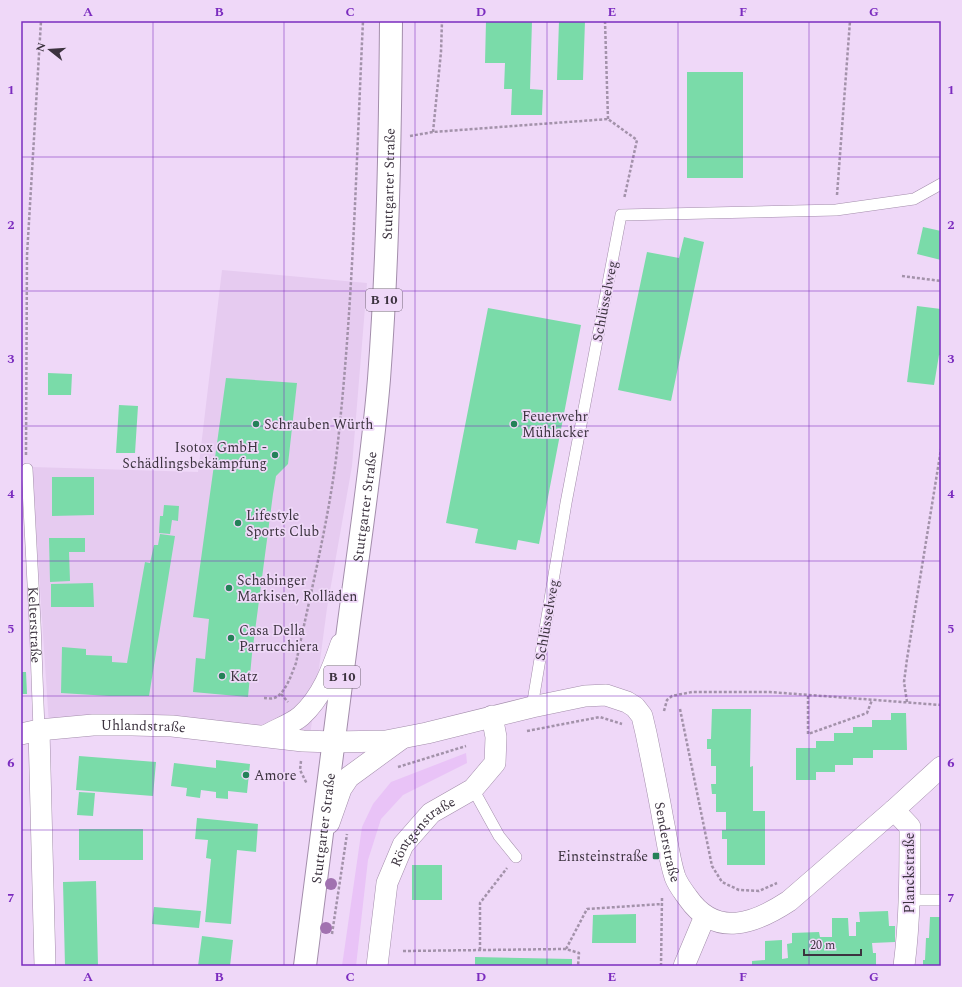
<svg xmlns="http://www.w3.org/2000/svg" width="962" height="987" viewBox="0 0 962 987" font-family="Spectral,serif">
<rect width="100%" height="100%" fill="#efd8f8"/>
<path fill="#e6cbf0" d="M222,270l145,13 -15,183 -25,142 -17,128 -261,-11 -17,-258 166,5z"/>
<path fill="#e9c3f7" d="M466,753l1,10 -64,32 -22,24 -13,41 -12,106h-14l20,-139 11,-23 18,-22z"/>
<path fill="#7adba9" d="M486,21h46l-2,68 13,1 -1,25h-31l1,-26h-8l1,-26h-20z
M559,21h26l-2,59h-26z
M687,72h56v106h-56z
M923,227l18,4v29l-24,-6z
M684,237l20,5 -33,159 -53,-11 29,-138 32,6z
M917,306l24,3v47l-2,-1 -5,30 -27,-3z
M488,308l93,17 -42,219 -21,-4 -2,10 -41,-7 3,-14 -32,-6z
M48,373l24,1 -1,21h-23z
M226,378l71,5 -9,81 -12,12 -3,18 -21,160 -4,43 -55,-5 3,-34 9,1 4,-40 -16,-2z
M119,405l19,1 -3,47h-19z
M52,477h42v38l-42,1z
M164,505l15,1 -1,15 -6,-1 -2,14 -11,-1 1,-17h3z
M160,534l15,2 -26,160h-40l-48,-3 1,-46 24,2v6l26,1v6l15,1 18,-101 5,1 4,-18h4z
M49,538h36v14h-16l1,29 -20,1z
M93,583l1,24h-43v-23z
M21,672h5l1,22h-6z
M712,709h39l-1,58 3,-1v45h12v54h-38v-26h-5v-9h4v-18h-10v-18h-4l-1,-10h5v-18h-5v-17h-4v-10h4z
M891,713h15l1,37h-34v8h-20v7h-18v7h-19v8h-20v-32h20v-7h18v-8h19v-6h19v-7h19z
M79,756l77,6 -3,34 -77,-6z
M216,760l34,4 -3,29 -19,-2v8l-12,-1v-6l-15,-2 -1,8 -14,-2 1,-8 -16,-2 3,-23 42,5z
M79,792l16,1 -2,23 -16,-1z
M197,818l61,6 -2,28 -19,-2 -6,74 -26,-2 6,-63 -5,-1 2,-18 -13,-1z
M79,829h64v31h-64z
M412,865h30v35h-30z
M96,881l2,85h-33l-2,-84z
M154,907l47,4 -2,17 -47,-4z
M888,911l1,15h6v16l-23,1 1,10h3v13h-124v-5l13,-1v-19l17,-1v19l6,-1 -1,-14 5,-1v-10l27,-1 1,5h12v-19h16l1,18h7v-14h4l-1,-10z
M636,914v29h-44l1,-28z
M930,917h11v49h-18v-6h2l1,-22h3z
M202,936l31,4 -3,26h-32z
M475,957l97,2v7h-97z"/>
<g fill="none" stroke-linecap="round" stroke-linejoin="round">
<defs>
<g id="lane">
<path id="s1" d="M27,469l8,153 4,108"/>
<path d="M532,707l34,-204 55,-288 215,-5 78,-11 27,-15"/>
<path d="M473,789l26,47 17,21"/>
<path d="M910,900h31"/>
</g>
<g id="street">
<path d="M39,730l6,236"/>
<path id="s2" d="M21,734l18,-4 54,-5h39l40,1 131,15 31,1 52,-1 41,-8 105,-26 53,-11 21,-1 21,7 8,5 7,9 4,17c6,29 12,58 17,87 4,19 6,39 12,57 3,8 8,14 13,21 28,40 66,26 101,3l105,-91 47,-43"/>
<path d="M265,736c10,-6 27,-12 36,-20 21,-19 31,-46 40,-72"/>
<path d="M894,810l16,17c0,47 0,93 -6,139"/>
<path d="M329,823l12,-34 8,-12 52,-38"/>
<path id="s3" d="M377,966l10,-83 16,-38 28,-32 42,-24 22,-26 1,-26 -4,-21"/>
<path d="M684,966l21,-50"/>
</g>
<g id="primary">
<path id="s4" d="M305,966c15,-112 29,-224 43,-336 11,-84 24,-167 31,-251 9,-119 11,-239 12,-358"/>
</g>
</defs>
<use href="#lane" stroke="#a38dab" stroke-width="12"/>
<use href="#street" stroke="#a38dab" stroke-width="22"/>
<use href="#primary" stroke="#a38dab" stroke-width="24"/>
<path stroke="#a392aa" stroke-width="2.5" stroke-dasharray="3 2" stroke-linecap="butt" d="M605,21l3,98
M433,132l8,-80 1,-31
M410,136l23,-4 175,-13 29,21 -13,59
M837,195l13,-174
M902,276l39,5
M26,455l1,-200 14,-234
M281,694l7,8
M808,696v38l59,-21 5,-13
M264,698c3,0 7,1 10,0 11,-3 18,-25 22,-35 14,-68 31,-135 40,-204 17,-145 20,-292 27,-438
M907,702l-3,-20 3,-23 34,-210
M680,709l32,157 10,16 17,8 20,1 18,-8
M664,711l3,-11 5,-4 20,-4h78l171,13
M527,731l73,-14 22,7
M301,761l-1,9 7,14
M398,767l68,-21
M332,934l15,-100
M566,949l21,-40 75,-5
M480,950v-47l27,-35
M403,951l163,-2 13,4 -1,13
M661,966l1,-68"/>
<use href="#lane" stroke="#fff" stroke-width="11"/>
<use href="#street" stroke="#fff" stroke-width="21"/>
<use href="#primary" stroke="#fff" stroke-width="22"/>
</g>
<g fill="#a172b0">
<circle cx="331" cy="884" r="6"/>
<circle cx="326" cy="928" r="6"/>
</g>
<path fill="none" stroke="#7b2cbf" stroke-width="1" stroke-opacity="0.55" d="M153,21v945M284,21v945M415,21v945M547,21v945M678,21v945M809,21v945M21,157h920M21,291h920M21,426h920M21,561h920M21,696h920M21,830h920"/>
<g fill="#248158" stroke="#efd8f8" stroke-width="1.5">
<circle cx="256" cy="424" r="4"/>
<circle cx="514" cy="424" r="4"/>
<circle cx="275" cy="455" r="4"/>
<circle cx="238" cy="523" r="4"/>
<circle cx="229" cy="588" r="4"/>
<circle cx="231" cy="638" r="4"/>
<circle cx="222" cy="676" r="4"/>
<circle cx="246" cy="775" r="4"/>
<rect x="652" y="852" width="8" height="8" rx="2"/>
</g>
<g text-anchor="middle" dominant-baseline="central" stroke-width="3.5" stroke-linejoin="round" paint-order="stroke">
<g fill="#efd8f8" stroke="#726476" stroke-width="1">
<rect x="366" y="289" width="36" height="22" rx="3"/>
<rect x="324" y="666" width="36" height="22" rx="3"/>
</g>
<g font-size="13" font-weight="bold" fill="#3c333f">
<text x="384" y="300">B 10</text>
<text x="342" y="677">B 10</text>
</g>
<g font-size="14" fill="#3c333f" stroke="#efd8f8">
<text stroke="none"><textPath href="#s4" startOffset="787">Stuttgarter Straße</textPath></text>
<text transform="translate(605 301) rotate(-79)">Schlüsselweg</text>
<text stroke="none"><textPath href="#s4" startOffset="463">Stuttgarter Straße</textPath></text>
<text transform="translate(547 620) rotate(-80)">Schlüsselweg</text>
<text stroke="none"><textPath href="#s1" startOffset="156">Kelterstraße</textPath></text>
<text stroke="none"><textPath href="#s2" startOffset="123">Uhlandstraße</textPath></text>
<text stroke="none"><textPath href="#s4" startOffset="139">Stuttgarter Straße</textPath></text>
<text stroke="none"><textPath href="#s3" startOffset="148">Röntgenstraße</textPath></text>
<text stroke="none"><textPath href="#s2" startOffset="763">Senderstraße</textPath></text>
<text transform="translate(909 873) rotate(-90)">Planckstraße</text>
</g>
<g font-size="14" fill="#3c333f" stroke="#efd8f8" text-anchor="start">
<text x="522" y="416">Feuerwehr<tspan x="522" dy="16">Mühlacker</tspan></text>
<text x="264" y="424">Schrauben Würth</text>
<text x="267" y="447" text-anchor="end">Isotox GmbH -<tspan x="267" dy="16">Schädlingsbekämpfung</tspan></text>
<text x="246" y="515">Lifestyle<tspan x="246" dy="16">Sports Club</tspan></text>
<text x="237" y="580">Schabinger<tspan x="237" dy="16">Markisen, Rolläden</tspan></text>
<text x="239" y="630">Casa Della<tspan x="239" dy="16">Parrucchiera</tspan></text>
<text x="230" y="676">Katz</text>
<text x="254" y="775">Amore</text>
<text x="648" y="856" text-anchor="end">Einsteinstraße</text>
</g>
</g>
<rect width="962" height="987" fill="none" stroke="#efd8f8" stroke-width="44"/>
<g transform="translate(50 50) rotate(287)" stroke="#efd8f8" stroke-width="3" paint-order="stroke">
<path d="M0-3L7 15L0 10L-7 15Z" fill="#3c333f"/>
<text y="-6" font-size="11" font-weight="bold" text-anchor="middle" fill="#3c333f">N</text>
</g>
<path d="M804 949v6h57v-6" fill="none" stroke="#3c333f" stroke-width="2"/>
<text x="810" y="949" font-size="12" fill="#3c333f" stroke="#efd8f8" stroke-width="3" paint-order="stroke">20 m</text>
<rect x="22" y="22" width="918" height="943" fill="none" stroke="#7b2cbf" stroke-width="1.5"/>
<g font-size="13" text-anchor="middle" font-weight="bold" fill="#7b2cbf">
<text x="88" y="16">A</text>
<text x="219" y="16">B</text>
<text x="350" y="16">C</text>
<text x="481" y="16">D</text>
<text x="612" y="16">E</text>
<text x="743" y="16">F</text>
<text x="874" y="16">G</text>
<text x="11" y="94">1</text>
<text x="951" y="94">1</text>
<text x="11" y="229">2</text>
<text x="951" y="229">2</text>
<text x="11" y="363">3</text>
<text x="951" y="363">3</text>
<text x="11" y="498">4</text>
<text x="951" y="498">4</text>
<text x="11" y="633">5</text>
<text x="951" y="633">5</text>
<text x="11" y="767">6</text>
<text x="951" y="767">6</text>
<text x="11" y="902">7</text>
<text x="951" y="902">7</text>
<text x="88" y="981">A</text>
<text x="219" y="981">B</text>
<text x="350" y="981">C</text>
<text x="481" y="981">D</text>
<text x="612" y="981">E</text>
<text x="743" y="981">F</text>
<text x="874" y="981">G</text>
</g>
</svg>
